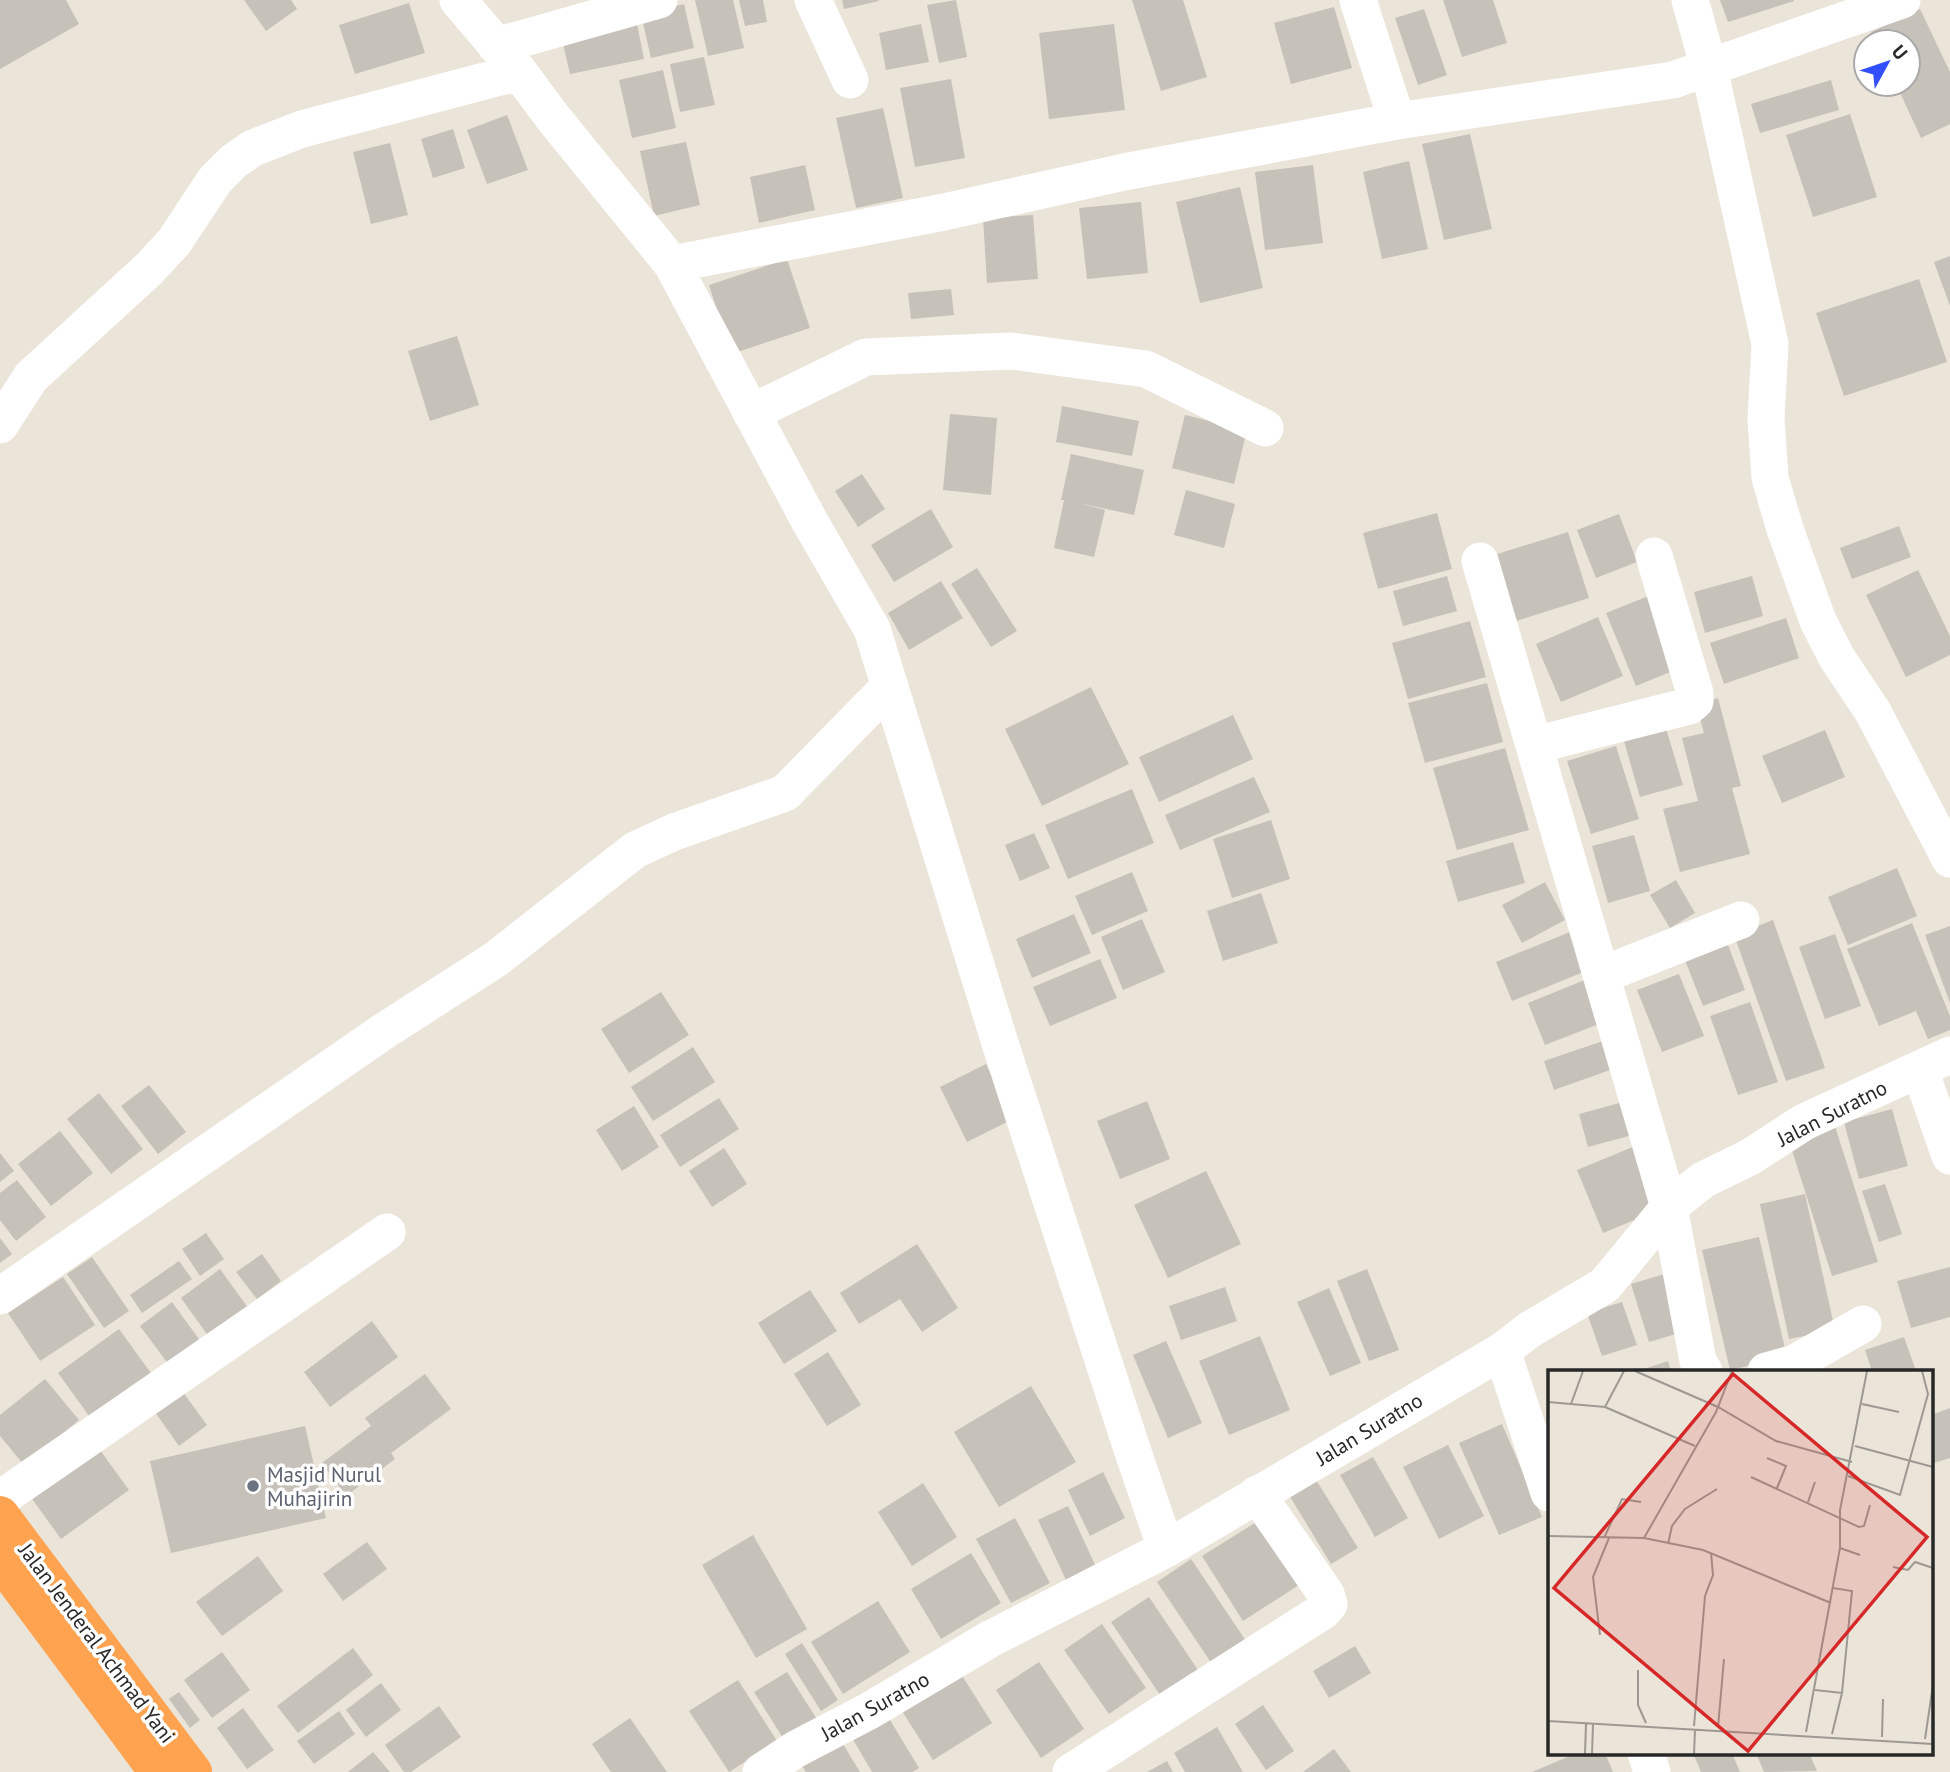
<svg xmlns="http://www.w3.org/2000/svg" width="1950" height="1772" viewBox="0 0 1950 1772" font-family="'PT Sans',sans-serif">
<rect width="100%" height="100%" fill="#ebe4d9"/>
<path fill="#c6c1b9" d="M0,0h66l13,24 -79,45z
M244,0h47l6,9 -31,22z
M695,0h38l11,48 -36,8z
M739,0h24l4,22 -22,4z
M842,0h36l1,1 -35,8z
M956,0l11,57 -28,6 -12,-58z
M1132,0h51l24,77 -46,14z
M1443,0h50l14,43 -45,14z
M1720,0h74v1l-66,21z
M409,3l16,50 -70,21 -16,-49z
M684,4l10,44 -43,10 -10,-44z
M1334,7l18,61 -61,16 -17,-61z
M1424,9l23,66 -29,10 -23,-67z
M1920,9l30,63v52l-29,14 -25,-54h12v-42h-32l-5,-10z
M636,19l8,40 -74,15 -9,-39z
M921,24l8,38 -43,8 -7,-37z
M1114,24l11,86 -76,9 -10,-86z
M704,57l11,48 -35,7 -10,-48z
M663,70l13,58 -44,10 -13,-58z
M951,79l14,79 -50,9 -15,-79z
M1831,80l8,30 -79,23 -9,-29z
M883,108l20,90 -47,10 -20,-90z
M1850,114l27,83 -64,20 -27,-82z
M507,115l21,55 -41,14 -20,-54z
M453,129l12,39 -32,10 -12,-39z
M1470,134l22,95 -48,11 -22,-96z
M686,142l14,63 -46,11 -14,-65z
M390,143l18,72 -37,9 -18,-72z
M1409,161l19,88 -46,10 -19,-87z
M805,165l10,45 -56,13 -9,-46z
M1313,165l10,78 -58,7 -10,-78z
M1240,187l23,101 -63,15 -24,-101z
M1141,202l7,71 -61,6 -8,-71z
M1033,215l5,64 -51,4 -4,-65z
M1950,256v50l-16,-44z
M787,259l23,69 -79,26 -22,-69z
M1919,279l28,83 -103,34 -28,-83z
M951,289l3,26 -43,4 -3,-26z
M457,336l22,69 -49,16 -22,-70z
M1062,406l77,15 -7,35 -76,-14z
M950,414l47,4 -6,77 -48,-5z
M1185,415l62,15 -13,54 -62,-16z
M1071,454l73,16 -10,45 -55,-12 26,7 -11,47 -40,-9 10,-48h-3z
M862,474l23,35 -27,18 -23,-36z
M1186,490l49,14 -11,44 -50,-13z
M931,509l22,38 -59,35 -23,-37z
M1437,513l15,56 -74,20 -15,-56z
M1619,514l18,48 -41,16 -19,-48z
M1899,526l12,31 -59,22 -12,-31z
M1568,532l21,66 -76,24 -22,-66z
M977,568l40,63 -26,16 -40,-63z
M1918,570l32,66v19l-44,22 -40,-82z
M1447,576l10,35 -54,15 -10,-35z
M1752,576l11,40 -58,17 -11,-41z
M941,581l22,37 -54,32 -21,-37z
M1651,595l29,73 -44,18 -30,-73z
M1598,617l25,59 -62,26 -25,-58z
M1786,618l13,40 -75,26 -14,-41z
M1470,621l16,56 -78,22 -16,-56z
M1487,683l16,59 -78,21 -17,-60z
M1091,687l38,77 -87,42 -37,-77z
M1718,698l23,88 -9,2 18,66 -70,18 -17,-63 35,-8 -16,-63 22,-5 -8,-29z
M1233,715l20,44 -94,43 -20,-45z
M1664,722l19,63 -43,12 -18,-63z
M1825,730l20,47 -63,26 -20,-47z
M1616,746l23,73 -48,15 -24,-73z
M1505,748l24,82 -72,20 -24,-82z
M1254,777l16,35 -90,38 -15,-35z
M1132,789l22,54 -86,36 -23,-54z
M1271,820l19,59 -58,19 -19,-59z
M1034,833l16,35 -30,13 -15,-36z
M1634,835l16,56 -42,12 -16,-57z
M1513,842l12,41 -67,19 -12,-41z
M1897,868l20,48 -69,29 -20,-48z
M1132,872l16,39 -56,24 -17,-39z
M1676,880l19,33 -25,15 -20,-33z
M1545,882l20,38 -43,23 -20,-38z
M1261,893l17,50 -55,18 -16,-50z
M1074,914l17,39 -59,25 -16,-39z
M1142,919l23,53 -42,18 -22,-53z
M1773,920l52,148 -39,13 -52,-146z
M1912,923l38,93v14l-22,9 -12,-28 -37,15 -32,-77z
M1950,926v77l-25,-68z
M1570,932l16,39 -74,30 -16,-39z
M1724,934l21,56 -42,16 -22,-56z
M1835,934l26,72 -36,13 -26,-72z
M1100,959l17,39 -67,28 -17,-39z
M1679,974l25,62 -42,16 -25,-62z
M1592,977l17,43 -64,25 -17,-42z
M661,992l28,43 -60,38 -28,-44z
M1750,1002l28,80 -40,13 -28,-79z
M1603,1041l10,28 -59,21 -10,-29z
M693,1047l22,35 -62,39 -22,-34z
M986,1064l27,55 -46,23 -27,-55z
M149,1085l37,47 -28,22 -37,-48z
M99,1093l44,56 -32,25 -44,-55z
M719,1098l20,31 -59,38 -20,-32z
M1147,1101l23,58 -50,20 -23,-58z
M1627,1101l9,33 -48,13 -9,-33z
M634,1106l25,41 -37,24 -26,-41z
M1892,1109l16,57 -49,13 -15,-57z
M1835,1126l43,136 -46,14 -43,-135z
M60,1131l33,42 -42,33 -33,-42z
M1640,1144l26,63 -63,26 -26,-63z
M724,1148l23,36 -35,23 -23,-36z
M0,1153l14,18 -14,11z
M1206,1171l35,73 -73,34 -34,-73z
M17,1180l29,37 -30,24 -16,-21v-27z
M1885,1184l17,50 -23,8 -17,-51z
M1805,1194l30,136 -46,9 -29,-135z
M206,1233l18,26 -24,17 -18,-27z
M1759,1237l28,120 -57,13 -28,-120z
M0,1238l12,16 -12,9z
M917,1244l41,64 -36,24 -22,-33 -41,25 -19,-31z
M262,1254l19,27 -24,18 -21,-27z
M92,1257l37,54 -25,17 -37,-54z
M179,1261l13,18 -50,34 -12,-18z
M1950,1267v50l-39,11 -14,-47z
M220,1269l31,43 -39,29 -31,-43z
M1367,1269l32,81 -30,11 -32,-80z
M1668,1273l18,58 -37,11 -18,-58z
M63,1277l32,48 -55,36 -32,-48z
M1225,1287l12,34 -56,19 -12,-34z
M1329,1288l32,75 -31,13 -33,-74z
M810,1290l27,41 -53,33 -26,-41z
M172,1302l32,44 -32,23 -32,-43z
M1622,1302l15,43 -35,11 -15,-43z
M372,1321l26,36 -68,50 -26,-35z
M119,1329l34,47 -61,44 -34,-47z
M1260,1336l30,74 -61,25 -30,-74z
M1904,1337l12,34h-44l-7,-21z
M1166,1341l36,82 -34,15 -35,-83z
M828,1352l33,53 -34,21 -33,-52z
M1668,1361l3,10h-33z
M425,1374l26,35 -60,44 4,6 -49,37 -24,-33 49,-37 -6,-8z
M45,1379l34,41 -55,45 -24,-29v-21z
M1031,1386l45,76 -77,45 -45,-75z
M180,1388l27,37 -28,21 -27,-38z
M1950,1408v50l-19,6v-49z
M1502,1424l40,93 -43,18 -40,-92z
M305,1426l21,92 -155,35 -21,-92z
M1448,1445l36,71 -45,23 -36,-72z
M97,1446l32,44 -68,49 -31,-43z
M1373,1457l35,61 -33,19 -35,-62z
M1103,1472l22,46 -35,18 -22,-46z
M1315,1478l43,70 -27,16 -42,-69z
M923,1483l34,54 -45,29 -34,-54z
M1068,1506l28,61 -30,13 -28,-60z
M1015,1518l35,65 -39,20 -35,-64z
M1258,1521l41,64 -56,36 -41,-65z
M753,1535l54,94 -51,29 -54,-93z
M367,1542l20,27 -44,32 -20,-27z
M971,1553l30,50 -60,36 -30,-50z
M258,1556l25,35 -61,45 -26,-34z
M1191,1559l57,85 -34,23 -57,-85z
M1149,1597l53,79 -38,25 -53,-79z
M878,1601l32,51 -67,42 -32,-52z
M1102,1624l44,64 -37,26 -45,-64z
M802,1643l36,57 -17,11 -36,-57z
M1355,1646l16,27 -42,25 -16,-27z
M353,1648l20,27 -75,58 -21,-27z
M222,1652l28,38 -38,28 -28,-38z
M1039,1662l45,67 -43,29 -45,-68z
M787,1672l31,49 -33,20 -31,-49z
M961,1674l31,49 -59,37 -31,-49z
M738,1680l39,61 -48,31 -40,-61z
M381,1683l20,27 -35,27 -20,-27z
M179,1692l21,28 -10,8 -21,-29z
M1263,1705l31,46 -28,19 -31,-46z
M439,1706l22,31 -50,35h-7l-19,-27z
M243,1708l31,42 -27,19 -30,-41z
M339,1711l16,23 -41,30 -17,-23z
M887,1715l32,53 -7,4h-40l-21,-36z
M630,1718l37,54h-56l-19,-28z
M1217,1727l26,45h-58l-11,-19z
M840,1739l20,33h-54l-6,-9z
M1334,1749l17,23h-48z
M373,1752l17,20h-42z
M1577,1753h28l8,19h-81z
M1693,1753h39l8,19h-39z
M1756,1753h53l8,18 -53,1z
M1167,1761l6,11h-26z"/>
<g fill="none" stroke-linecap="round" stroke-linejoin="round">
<path stroke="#fff" stroke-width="37" d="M458,0l61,72 35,47 118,145 138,258 62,107 128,414 132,406 34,100
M813,0l37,80
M1358,0l39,121
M1690,0l19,68 61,276 -4,75 4,59 15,51 33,92 19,37 36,54 77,147
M496,46l163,-46
M672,264l272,-52 180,-40 273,-51 276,-41 229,-80
M751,413l115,-56 145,-6 135,18 119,59
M0,425l31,-48 118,-108 25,-27 41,-62 19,-19 19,-13 49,-19 217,-57
M1480,561l189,646 29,154 6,10
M1535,745l154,-39 6,-5v-8l-41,-137
M1602,975l139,-55
M1920,1070l30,86
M0,1296l384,-265 112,-72 139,-109 39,-18 111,-39 105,-107
M1502,1351l47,142
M1766,1371l29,-8 68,-39
M0,1499l387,-267
M1646,1753l6,19
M761,1772l35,-23 73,-38 121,-72 176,-90 336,-198 27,-21 76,-45 64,-78 34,-27 47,-23 54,-35 146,-67
M1071,1772l252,-161 6,-7 -3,-10 -69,-100"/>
<path stroke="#ffa350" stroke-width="38" d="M0,1515l193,257
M0,1560l158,212"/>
</g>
<circle fill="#6b7280" stroke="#fff" stroke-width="2.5" cx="253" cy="1486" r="7"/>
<g text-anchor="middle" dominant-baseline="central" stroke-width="7" stroke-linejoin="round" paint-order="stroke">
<g font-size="21" fill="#282828" stroke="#fff">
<text transform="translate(1832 1113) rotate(-27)">Jalan Suratno</text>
<text transform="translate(1369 1429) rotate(-31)">Jalan Suratno</text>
<text transform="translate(97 1643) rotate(53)">Jalan Jenderal Achmad Yani</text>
<text transform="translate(875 1706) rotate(-29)">Jalan Suratno</text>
</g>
<g font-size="21" fill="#5b616d" stroke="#fff" text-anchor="start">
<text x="267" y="1474">Masjid Nurul<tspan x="267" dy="24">Muhajirin</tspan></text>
</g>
</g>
<g transform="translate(1548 1370)">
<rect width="385" height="385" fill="#ebe4d9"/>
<path fill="none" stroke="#9d9992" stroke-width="2" d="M87,1l83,36 58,34 76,21M0,32l57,5 19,-36M23,34l12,-33M314,34l37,8M57,37l90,39M307,76l78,21M219,88l19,8 -9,22M300,106l52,19 28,-101 -6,-23M203,107l108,50 5,-1 6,-21M260,132l7,-20M0,166l96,2 59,12 128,53M56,168l18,-39 19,3M96,168l72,-126 16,-41M120,174l4,-18 13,-17 32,-20M292,178l20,7M345,197l15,3 7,-8 18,6M52,265l-7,-58 16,-39M90,300v35l8,18M267,320l27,3 10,-102 -19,-3M0,351l385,23M146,356l11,-130 8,-21 -2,-22M170,357l6,-68M258,362l34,-184v-38l27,-139M284,364l10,-41M334,367l1,-38M377,369l8,-54M37,384l1,-30M44,384l1,-30M146,384l1,-24"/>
<path fill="#d62828" fill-opacity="0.15" stroke="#d62828" stroke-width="3.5" d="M185,4l194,163 -179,214 -194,-163z"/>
<rect width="385" height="385" fill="none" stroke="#282828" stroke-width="3.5"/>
</g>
<g transform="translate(1887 63) rotate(50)"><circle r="33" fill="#ffffff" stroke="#a9a9a9" stroke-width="2"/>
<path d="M0-5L12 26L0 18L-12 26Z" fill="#324fff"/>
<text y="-10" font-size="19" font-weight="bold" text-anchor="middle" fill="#282828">U</text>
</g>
</svg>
